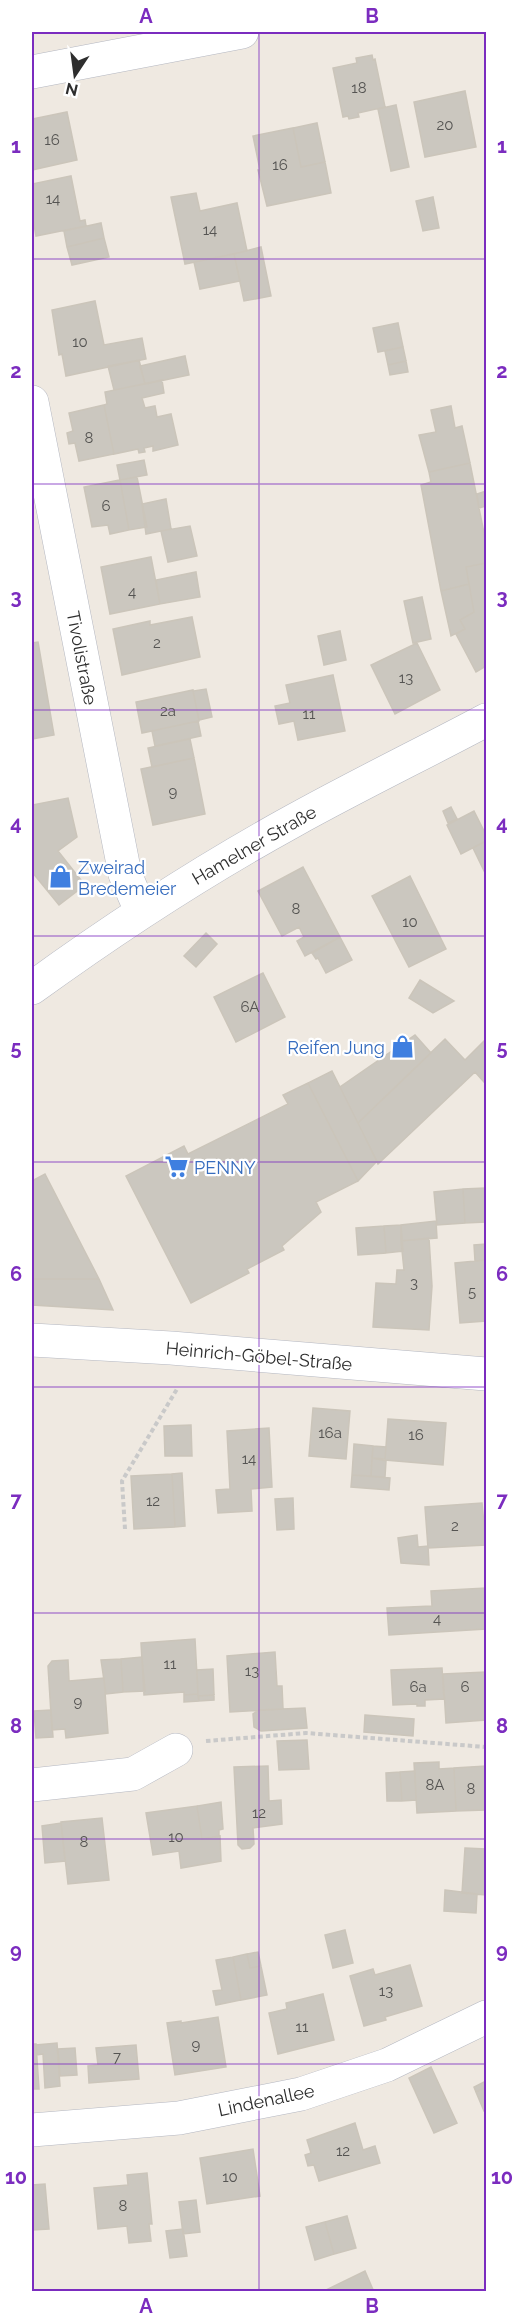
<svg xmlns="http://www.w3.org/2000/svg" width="518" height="2323" viewBox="0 0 518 2323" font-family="Raleway,sans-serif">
<rect width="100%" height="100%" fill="#efe9e1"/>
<path fill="#cbc7bf" stroke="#cbc5ba" stroke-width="1.5" d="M372,55l1,5 2,-1 10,48 -27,6 1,4 -10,2 -1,-3 -5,1 -10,-49 24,-5 -1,-5z
M465,91l11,56 -51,10 -11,-55z
M396,105l13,62 -18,4 -13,-62z
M67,112l10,48 -45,10v-51z
M317,123l8,39 -24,5 -8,-39z
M293,128l8,39 24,-5 6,31 -64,13 -9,-36h2l-7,-34z
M71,176l9,45 5,-1 1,6 -50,10 -4,-23v-29z
M196,193l4,18 37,-8 10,48 -62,13 -14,-67z
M433,197l6,31 -16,3 -7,-30z
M101,223l3,15 -37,9 -3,-16z
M104,238l5,19 -37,8 -5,-18z
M261,247l10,49 -27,5 -10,-47z
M234,254l6,27 -40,8 -6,-27z
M95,301l9,44 38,-7 4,21 -80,17 -4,-22 -3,1 -7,-45z
M398,323l5,24 -25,5 -5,-24z
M403,347l3,14 -18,4 -3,-14z
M185,356l4,19 -44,9 -5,-18z
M139,360l6,24 -31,6 -6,-24z
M406,361l2,11 -18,3 -2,-10z
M162,380l2,13 -22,5 3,10 10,-2 2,11 14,-3 7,31 -25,6v-5l-9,2 1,4 -6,1 -1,-4 -24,5 -10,-49 3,-1 -2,-12z
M104,405l10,49 -35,7 -4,-18 -6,1 -2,-11 6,-2 -4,-18z
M451,406l4,22 7,-2 8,37 -41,9 -10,-37 17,-3 -5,-22z
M144,460l3,15 -27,5 -3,-15z
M470,463l16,80v20l-20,4 3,17 -28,7 -20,-106 10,-3 -2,-10z
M137,477l10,50 -18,3 -9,-50z
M120,480l9,50 -19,4 -2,-9 -16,2 -8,-40z
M486,491v15l-7,2 -2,-14z
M166,499l5,30 -25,5 -4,-30z
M190,526l7,30 -29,6 -7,-31z
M151,557l9,47 -50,10 -9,-47z
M486,563v103l-10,6 -20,-38 9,-5 -5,-9 14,-8 -8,-45z
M196,572l4,25 -40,7 -4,-24z
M469,584l5,28 -14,8 5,9 -14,7 -10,-45z
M422,597l9,42 -18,4 -9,-42z
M192,617l8,40 -78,18 -9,-46 37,-8v4z
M340,631l6,29 -22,5 -6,-29z
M38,642l16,93 -22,4v-96z
M417,643l23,47 -45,24 -24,-49z
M333,675l12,56 -47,9 -4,-19 -15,3 -4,-18 15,-3 -4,-18z
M206,689l6,28 -13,3 -6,-29z
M193,690l6,31 -57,12 -6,-31z
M198,721l3,15 -46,10 -3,-15z
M190,739l4,19 -42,9 -4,-19z
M194,758l11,56 -52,11 -12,-56z
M68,798l9,39 -19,14 27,34 -26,20 -27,-33v-67z
M451,807l6,12 -9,4 -5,-12z
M474,811l12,24v6l-25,13 -14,-29z
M486,841v34l-13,-27z
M303,867l37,70 -35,19 -8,-15 7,-4 -5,-10 -17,9 -24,-45z
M410,876l36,73 -37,18 -37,-71z
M206,933l11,11 -21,23 -12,-11z
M340,937l12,23 -26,13 -8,-15 -2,1 -4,-6z
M263,973l22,44 -49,25 -22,-45z
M420,980l34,21 -21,12 -24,-15z
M415,1035l16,18 -73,70 -18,-36z
M445,1039l20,21 21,-21v40l-2,3 -9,-10 -97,92 -20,-41z
M332,1071l45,90 -19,20 -50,-98z
M308,1083l50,98 -42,21 5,10 -39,34 2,4 -37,19 2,4 -58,30 -65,-127 58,-30 4,8 100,-50 -5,-9z
M45,1174l54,105h-67v-98z
M485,1188l1,34 -21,1 -2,-34z
M463,1189l2,34 -28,2 -3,-33z
M436,1221l1,17 -36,3v-16z
M401,1225l2,26 -17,2 -2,-27z
M384,1226l2,27 -28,2 -2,-27z
M429,1238l3,48 -3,44 -56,-3 3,-44 20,1 1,-14h7l-3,-29z
M486,1244v16l-11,1 -1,-16z
M486,1260v61l-26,2 -5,-60z
M32,1279h67l14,31 -81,-5z
M313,1408l37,3 -4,48 -37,-3z
M388,1419l58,4 -3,42 -58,-5z
M191,1425l1,31h-27l-1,-30z
M269,1428l3,59 -21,2 1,22 -34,2 -2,-23 14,-1 -3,-58z
M354,1444l19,2 -2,30 -19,-1z
M373,1446l13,1 -1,12 -13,-1z
M372,1458l14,3 -1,16 -14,-1z
M182,1473l3,53 -10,1 -3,-53z
M172,1474l3,53 -41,2 -3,-53z
M352,1475l38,3 -1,12 -38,-3z
M293,1498l1,31 -17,1 -2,-31z
M482,1503l4,42 -58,3 -3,-41z
M417,1535l1,12 10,-1 1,19 -28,-2 -3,-25z
M486,1588v41l-97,6 -2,-27 45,-2 -1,-15z
M195,1639l3,55 -14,1v-3l-40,3 -3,-52z
M275,1652l2,34h5l1,23 -53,3 -3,-56z
M142,1657l3,34 -22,1 -2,-33z
M121,1659l2,33 -17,2 -5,-34z
M68,1660l1,21 35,-3 4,55 -42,5 -1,-9 -13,1 -4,-64 4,-5z
M442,1668l2,31 -19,1v6h-8v-2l-24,1 -2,-35z
M213,1669l1,26 -16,1 -1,-26z
M486,1672v48l-40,3 -3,-49z
M198,1694l1,7 -15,1v-7z
M214,1695v5l-15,1 -1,-5z
M305,1708l2,20 -46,3 -7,-4 -1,-13 6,-4z
M51,1710l2,27 -17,1 -2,-27z
M365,1715l49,4 -1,17 -49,-4z
M307,1740l2,29 -30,1 -2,-29z
M439,1762v7l15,-1 2,43 -39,2 -3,-50z
M268,1766l1,35 12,-1 1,24 -29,4 1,16 -4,4 -8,1 -4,-4 -4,-78z
M486,1766v44l-30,1 -2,-43z
M415,1771l1,29 -14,1 -2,-29z
M400,1772l2,29h-15l-1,-28z
M221,1802l2,27 -4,1v6l-17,3 -5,-33z
M197,1806l5,33 18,-3 1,25 -40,7 -2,-17 -26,4 -7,-42z
M102,1818l7,62 -41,4 -7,-62z
M61,1823l4,38 -20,2 -3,-37z
M465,1848l21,1v46l-24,-2z
M445,1890l32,4 -1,19 -32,-2z
M345,1930l8,33 -20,5 -8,-33z
M258,1952l3,14 -11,2 -3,-14z
M247,1954l3,14 11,-2 6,29 -26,5 -8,-43z
M233,1957l8,43 -25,5 -3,-14 9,-1 -6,-30z
M410,1965l12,41 -37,11 1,3 -22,6 -14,-50 23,-7 2,6z
M323,1994l11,46 -56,14 -9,-41 18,-4 -1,-6z
M218,2017l8,50 -51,8 -8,-52 14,-2v2z
M57,2043l3,43 -15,2 -2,-34 -6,1 -1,-10z
M32,2044h4l3,45h-7z
M136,2045l3,34 -50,4 -1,-17 10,-1 -2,-17z
M75,2048l2,27 -17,1 -2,-27z
M431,2067l26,56 -23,10 -25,-55z
M486,2081v6l-10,5 -2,-5z
M486,2087v23l-2,1 -8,-19z
M355,2123l8,27 12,-4 5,17 -61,18 -5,-16 -6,1 -3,-11 6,-2 -4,-13z
M253,2149l7,47 -53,8 -7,-46z
M147,2173l5,51h-3l2,17 -22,2 -2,-17 -29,3 -4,-41 34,-3 -1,-10z
M45,2184l4,45 -17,1v-45z
M196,2200l4,32 -17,2 -4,-32z
M347,2216l9,32 -22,6 -9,-32z
M325,2222l9,32 -19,6 -9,-33z
M183,2229l4,27 -17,2 -4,-27z
M365,2271l9,21h-49l-1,-1z"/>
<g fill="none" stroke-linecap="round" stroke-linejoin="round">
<defs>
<path id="minor" d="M32,72l210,-40
M32,402l93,472 16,37
M32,1340l139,8 315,26
M32,1785l101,-11 43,-24
M32,2130l147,-12 122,-24 86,-29 99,-48"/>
<path id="tertiary" d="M32,988c84,-61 170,-117 261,-167 63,-35 129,-67 193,-101"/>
</defs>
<use href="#minor" stroke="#b4b7c1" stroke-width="34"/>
<use href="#tertiary" stroke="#b4b7c1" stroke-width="34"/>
<path stroke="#c9c9c9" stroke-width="4" stroke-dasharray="4.5 3" stroke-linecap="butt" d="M125,1529l-3,-48 55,-92
M206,1741l100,-8 180,14"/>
<use href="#minor" stroke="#fff" stroke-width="33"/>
<use href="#tertiary" stroke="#fff" stroke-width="33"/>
</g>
<path fill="none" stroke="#7b2cbf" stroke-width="1.5" stroke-opacity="0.55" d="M259,32v2260M32,259h454M32,484h454M32,710h454M32,936h454M32,1162h454M32,1387h454M32,1613h454M32,1839h454M32,2064h454"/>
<defs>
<symbol id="shop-bare" viewBox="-9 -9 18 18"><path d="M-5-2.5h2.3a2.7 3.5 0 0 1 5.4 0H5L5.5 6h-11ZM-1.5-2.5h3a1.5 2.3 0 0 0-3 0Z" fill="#3f7fe0" stroke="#fff" stroke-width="2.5" paint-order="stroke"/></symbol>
<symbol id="supermarket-bare" viewBox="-9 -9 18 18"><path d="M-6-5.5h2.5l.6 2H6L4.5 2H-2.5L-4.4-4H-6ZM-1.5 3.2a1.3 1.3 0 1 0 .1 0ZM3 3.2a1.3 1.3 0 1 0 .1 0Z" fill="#3f7fe0" stroke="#fff" stroke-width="2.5" paint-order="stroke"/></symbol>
</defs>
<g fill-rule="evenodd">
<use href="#shop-bare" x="44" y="860" width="33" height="33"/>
<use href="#shop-bare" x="386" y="1030" width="33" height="33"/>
<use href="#supermarket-bare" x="160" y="1150" width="33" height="33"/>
</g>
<g text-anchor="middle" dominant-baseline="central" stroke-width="4.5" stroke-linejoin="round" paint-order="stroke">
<g font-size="15" fill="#555452">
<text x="359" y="88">18</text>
<text x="445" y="125">20</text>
<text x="52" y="140">16</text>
<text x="280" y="165">16</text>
<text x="53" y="199">14</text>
<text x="210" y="230">14</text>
<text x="80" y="342">10</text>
<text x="89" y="438">8</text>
<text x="106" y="506">6</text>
<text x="132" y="592">4</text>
<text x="157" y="643">2</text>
<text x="406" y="678">13</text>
<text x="168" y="711">2a</text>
<text x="309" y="714">11</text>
<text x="173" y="792">9</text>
<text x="296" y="909">8</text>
<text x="410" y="922">10</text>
<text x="250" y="1007">6A</text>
<text x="414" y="1283">3</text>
<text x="472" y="1292">5</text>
<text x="330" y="1433">16a</text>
<text x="416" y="1435">16</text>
<text x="249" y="1459">14</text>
<text x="153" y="1501">12</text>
<text x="455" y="1526">2</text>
<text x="437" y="1619">4</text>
<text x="170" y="1664">11</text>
<text x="252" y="1671">13</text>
<text x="418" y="1687">6a</text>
<text x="465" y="1687">6</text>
<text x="78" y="1702">9</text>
<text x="435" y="1785">8A</text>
<text x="471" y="1789">8</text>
<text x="259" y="1813">12</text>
<text x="176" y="1837">10</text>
<text x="84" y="1842">8</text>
<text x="386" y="1991">13</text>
<text x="302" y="2027">11</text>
<text x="196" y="2045">9</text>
<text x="117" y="2057">7</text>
<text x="343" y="2151">12</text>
<text x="230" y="2177">10</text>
<text x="123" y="2206">8</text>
</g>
<g font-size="18" fill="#2e2e2e" stroke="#fff">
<text transform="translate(82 658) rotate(79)">Tivolistraße</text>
<text transform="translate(254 845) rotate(-30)">Hamelner Straße</text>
<text transform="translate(259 1356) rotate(5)">Heinrich-Göbel-Straße</text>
<text transform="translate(266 2100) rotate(-12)">Lindenallee</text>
</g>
<g font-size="18" fill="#366cbe" stroke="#fff" text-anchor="start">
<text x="78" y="867">Zweirad<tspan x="78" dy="21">Bredemeier</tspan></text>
<text x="385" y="1047" text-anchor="end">Reifen Jung</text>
<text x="194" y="1167">PENNY</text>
</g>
</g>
<rect width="518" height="2323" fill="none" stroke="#ffffff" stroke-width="66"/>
<g transform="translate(75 75) rotate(193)" stroke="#ffffff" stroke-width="4.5" paint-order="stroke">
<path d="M0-4.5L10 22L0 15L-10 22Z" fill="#2e2e2e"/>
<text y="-9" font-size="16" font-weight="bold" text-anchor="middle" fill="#2e2e2e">N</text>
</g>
<rect x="33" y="33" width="452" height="2257" fill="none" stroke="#7b2cbf" stroke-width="2"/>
<g font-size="20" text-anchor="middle" font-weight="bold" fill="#7b2cbf">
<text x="146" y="23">A</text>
<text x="372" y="23">B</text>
<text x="16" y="153">1</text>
<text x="502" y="153">1</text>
<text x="16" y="378">2</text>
<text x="502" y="378">2</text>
<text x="16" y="604">3</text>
<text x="502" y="604">3</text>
<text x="16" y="830">4</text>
<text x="502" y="830">4</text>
<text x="16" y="1055">5</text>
<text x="502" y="1055">5</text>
<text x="16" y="1281">6</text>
<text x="502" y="1281">6</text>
<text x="16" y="1507">7</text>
<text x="502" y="1507">7</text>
<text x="16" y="1733">8</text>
<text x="502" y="1733">8</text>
<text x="16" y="1958">9</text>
<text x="502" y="1958">9</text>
<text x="16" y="2184">10</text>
<text x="502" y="2184">10</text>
<text x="146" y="2313">A</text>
<text x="372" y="2313">B</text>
</g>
</svg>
